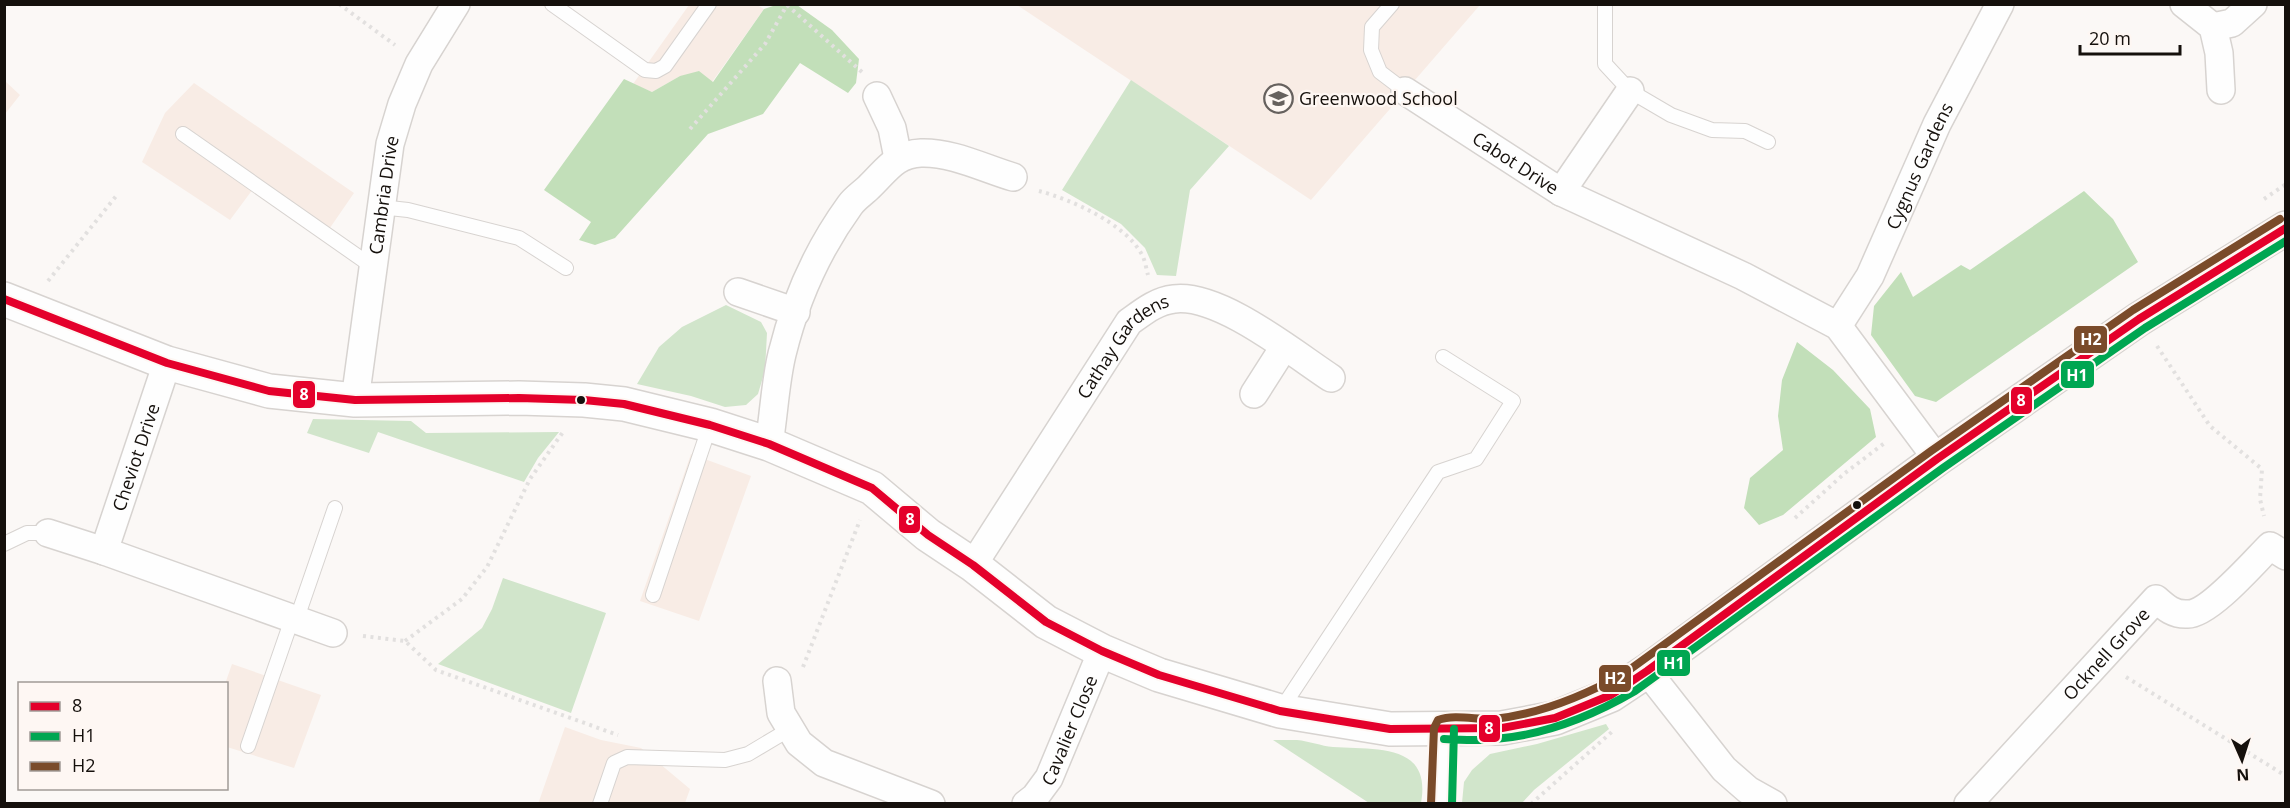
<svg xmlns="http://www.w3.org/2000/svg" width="2290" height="808" viewBox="0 0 2290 808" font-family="'Open Sans',sans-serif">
<rect width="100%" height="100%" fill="#fbf8f6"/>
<path fill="#f8ece5" d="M689,5h68l7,4 -52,73 -32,-6 -28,16 -19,-8z
M1017,5h463l-169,195z
M5,81l15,14 -15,19h-1z
M194,83l160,110 -31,45 -70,-49 -23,31 -88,-58 23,-49z
M691,454l60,22 -52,145 -59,-20z
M232,664l89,31 -27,73 -67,-21 -1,-63h-1z
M565,727l36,13 40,8 49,41 -5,14 -147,1z"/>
<path fill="#d1e5cb" d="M1131,80l98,66 -39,44 -14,86 -19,-1 -12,-27 -24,-24 -59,-34z
M726,305l35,17 6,11 -2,37 -7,24 -12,11 -21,2 -34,-11 -54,-12 22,-37 23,-20z
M313,419l98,2 15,12 133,-1 -21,26 -14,24 -146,-50 -9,21 -62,-20z
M503,578l103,35 -35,100 -133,-49 44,-36 10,-19z
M1606,724l3,5 -75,61 -12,13h-60l2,-21 8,-12 18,-16 47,-10z
M1273,740c8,0 16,0 24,0 12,1 24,6 36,7 41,3 99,-5 88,56h-52z"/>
<path fill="#c2dfb9" d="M776,5h21l35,25 27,29 -3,24 -8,10 -48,-30 -37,51 -55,20 -93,104 -20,7 -16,-5 12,-18 -47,-32 80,-111 28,13 28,-16 19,-5 14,11 51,-73z
M2084,191l29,28 25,43 -202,140 -21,-6 -44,-61 3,-29 27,-34 12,25 48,-32 9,5z
M1797,342l36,28 37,39 6,28 -93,78 -24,10 -15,-17 6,-30 33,-28 -5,-34 4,-36z"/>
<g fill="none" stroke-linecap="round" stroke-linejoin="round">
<defs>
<path id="service" d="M552,4l93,66 11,1 9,-5 44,-62
M1392,4l-20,23 -1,23 9,22 25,19
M1605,4v60l25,27 41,24 41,15 33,1 23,11
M183,134l190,133
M380,207l28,3 111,28 47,30
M4,544l23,-11h21
M653,595l57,-170
M296,621l39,-113
M1280,711l158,-239 38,-13 37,-58 -70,-44
M248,746l44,-127
M600,804l14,-41 13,-6 98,3 23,-6 42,-25"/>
<g id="minor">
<path d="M2184,4l29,23 6,26 2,37"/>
<path d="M2213,27l19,-4 21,-19"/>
<path id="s1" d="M1405,91l156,101 182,84 95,50 99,133"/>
<path d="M877,96l15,32 6,30"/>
<path d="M1561,192l69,-101"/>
<path d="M738,292l58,20"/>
<path id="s2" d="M1838,326l32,-50 67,-152 63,-120"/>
<path d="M1254,394l30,-47"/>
<path id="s3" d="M355,400l35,-256 12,-40 17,-40 37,-60"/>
<path d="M769,444c5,-30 6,-61 13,-90 13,-53 36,-105 68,-149 5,-7 13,-12 19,-18 17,-16 26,-33 52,-34 31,-1 62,15 92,24"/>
<path d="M48,533l56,18 229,82"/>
<path id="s4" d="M104,551l63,-188"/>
<path id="s5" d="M973,565l156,-243c14,-10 27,-21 45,-23 45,-6 119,54 157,79"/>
<path d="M1647,671l77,98 24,21 25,14"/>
<path d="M777,681l4,32 18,30 25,20 107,41"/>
<path id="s6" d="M1026,804l9,-7 14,-19 53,-127"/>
<path d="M1441,804l3,-75"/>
<path id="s7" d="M1968,804l188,-205c10,9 18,16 32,15 21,0 66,-52 82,-68l16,10"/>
</g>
<path id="tertiary" d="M4,299l163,64 102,28 86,9 164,-2 65,2 40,4 86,21 59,19 103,44 56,47 45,30 73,57 56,29 57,24 121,36 110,18 112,-1 53,-10 56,-23 36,-24 290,-212 202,-140 147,-91"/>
</defs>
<use href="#service" stroke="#d7d3d0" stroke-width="16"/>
<use href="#minor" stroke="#d7d3d0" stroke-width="30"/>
<use href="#tertiary" stroke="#d7d3d0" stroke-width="36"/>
<path stroke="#e2e0df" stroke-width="4" stroke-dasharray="3 4.5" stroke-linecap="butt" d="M339,4l56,41
M787,5l75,67
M690,129l75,-85 22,-39
M1039,191c31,8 85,32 102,62 4,6 5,15 7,22
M2264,199l22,-15
M48,281l69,-86
M2157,346l53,80 52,43 -2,30 4,17
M1795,518l50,-45 41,-31
M363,636l42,5 31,29 182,65
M405,641l57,-42 25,-32 43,-88 33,-47
M803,667l57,-147
M2126,677l160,99
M1531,804l83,-74"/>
<use href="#service" stroke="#fefefe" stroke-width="14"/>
<use href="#minor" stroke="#fefefe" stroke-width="27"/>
<use href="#tertiary" stroke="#fefefe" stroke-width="33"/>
<defs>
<path id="bus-1" d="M4,299l163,64 102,28 86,9 164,-2 65,2 40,4 86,21 59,19 103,44 56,47 45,30 73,57 56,29 57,24 121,36 110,18 112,-1 53,-10 56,-23 36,-24 290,-212 202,-140 147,-91"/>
<path id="bus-2" d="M1444,739c17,1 34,2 51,0 51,-4 97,-23 140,-48l308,-223 202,-140 141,-87
M1452,804l2,-75"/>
<path id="bus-3" d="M1431,804l3,-76 4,-8c17,-6 39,0 56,-1 47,-5 90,-23 131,-46l306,-222 202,-141 147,-91"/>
</defs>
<use href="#bus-1" stroke="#fef7f3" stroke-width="12"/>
<use href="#bus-2" stroke="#fef7f3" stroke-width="12"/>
<use href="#bus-3" stroke="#fef7f3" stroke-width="12"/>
<use href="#bus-1" stroke="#e4002b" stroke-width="8"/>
<use href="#bus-2" stroke="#00a651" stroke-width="8"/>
<use href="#bus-3" stroke="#7a4b2a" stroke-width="8"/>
</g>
<defs>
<symbol id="school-ring" viewBox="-11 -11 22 22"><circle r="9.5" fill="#fef7f3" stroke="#66615e" stroke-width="1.5"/><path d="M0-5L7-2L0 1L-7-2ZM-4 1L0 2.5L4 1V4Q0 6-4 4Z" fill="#66615e"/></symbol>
</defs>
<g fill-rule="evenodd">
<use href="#school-ring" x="1262" y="82" width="33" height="33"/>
</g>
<g fill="#15100c" stroke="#fef7f3" stroke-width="2">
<circle cx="581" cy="400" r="5"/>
<circle cx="1857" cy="505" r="5"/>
</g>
<g text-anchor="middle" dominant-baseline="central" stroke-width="4.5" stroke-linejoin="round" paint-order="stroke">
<g font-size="18" fill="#15100c" stroke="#fef7f3" text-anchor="start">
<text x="1299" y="98">Greenwood School</text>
</g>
<g font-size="18" fill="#15100c" stroke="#fef7f3">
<text stroke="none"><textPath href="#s1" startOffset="132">Cabot Drive</textPath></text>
<text stroke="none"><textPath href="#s2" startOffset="180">Cygnus Gardens</textPath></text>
<text stroke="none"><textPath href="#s3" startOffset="207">Cambria Drive</textPath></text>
<text stroke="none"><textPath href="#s5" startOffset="267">Cathay Gardens</textPath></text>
<text stroke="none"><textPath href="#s4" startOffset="99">Cheviot Drive</textPath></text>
<text stroke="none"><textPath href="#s7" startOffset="204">Ocknell Grove</textPath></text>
<text stroke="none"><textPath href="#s6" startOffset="87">Cavalier Close</textPath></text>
</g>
</g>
<g stroke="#fef7f3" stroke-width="2">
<rect x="2073" y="325" width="35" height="29" rx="6" fill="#7a4b2a"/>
<rect x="2060" y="360" width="35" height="29" rx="6" fill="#00a651"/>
<rect x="292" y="380" width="24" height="29" rx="6" fill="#e4002b"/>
<rect x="2010" y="386" width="23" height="29" rx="6" fill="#e4002b"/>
<rect x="898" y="505" width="23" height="29" rx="6" fill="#e4002b"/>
<rect x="1656" y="649" width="35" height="28" rx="6" fill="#00a651"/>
<rect x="1598" y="664" width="34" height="29" rx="6" fill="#7a4b2a"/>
<rect x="1478" y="714" width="23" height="29" rx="6" fill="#e4002b"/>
</g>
<g font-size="16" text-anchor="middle" font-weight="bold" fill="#fff">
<text x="2091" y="345">H2</text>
<text x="2077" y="381">H1</text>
<text x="304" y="400">8</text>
<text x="2021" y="406">8</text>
<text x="910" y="525">8</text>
<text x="1674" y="669">H1</text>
<text x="1615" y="684">H2</text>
<text x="1489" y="734">8</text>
</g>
<rect width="2290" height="808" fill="none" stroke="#15100c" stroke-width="12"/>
<rect x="18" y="682" width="210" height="108" fill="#fef7f3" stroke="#a19b97" stroke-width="1.5"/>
<rect x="30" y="702" width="30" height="9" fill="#e4002b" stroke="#a19b97" stroke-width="1.5"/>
<text x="72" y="712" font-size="18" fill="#15100c">8</text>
<rect x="30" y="732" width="30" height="9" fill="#00a651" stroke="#a19b97" stroke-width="1.5"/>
<text x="72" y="742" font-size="18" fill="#15100c">H1</text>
<rect x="30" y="762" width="30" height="9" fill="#7a4b2a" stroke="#a19b97" stroke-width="1.5"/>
<text x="72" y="772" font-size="18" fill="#15100c">H2</text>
<g transform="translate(2242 760) rotate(177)" stroke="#fef7f3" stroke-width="4.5" paint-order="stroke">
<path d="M0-4.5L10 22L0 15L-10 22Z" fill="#15100c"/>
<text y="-9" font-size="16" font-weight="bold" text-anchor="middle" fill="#15100c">N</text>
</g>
<path d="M2080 45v9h100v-9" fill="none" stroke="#15100c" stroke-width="3"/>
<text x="2089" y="45" font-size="18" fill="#15100c" stroke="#fef7f3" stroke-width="4.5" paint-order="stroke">20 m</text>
</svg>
